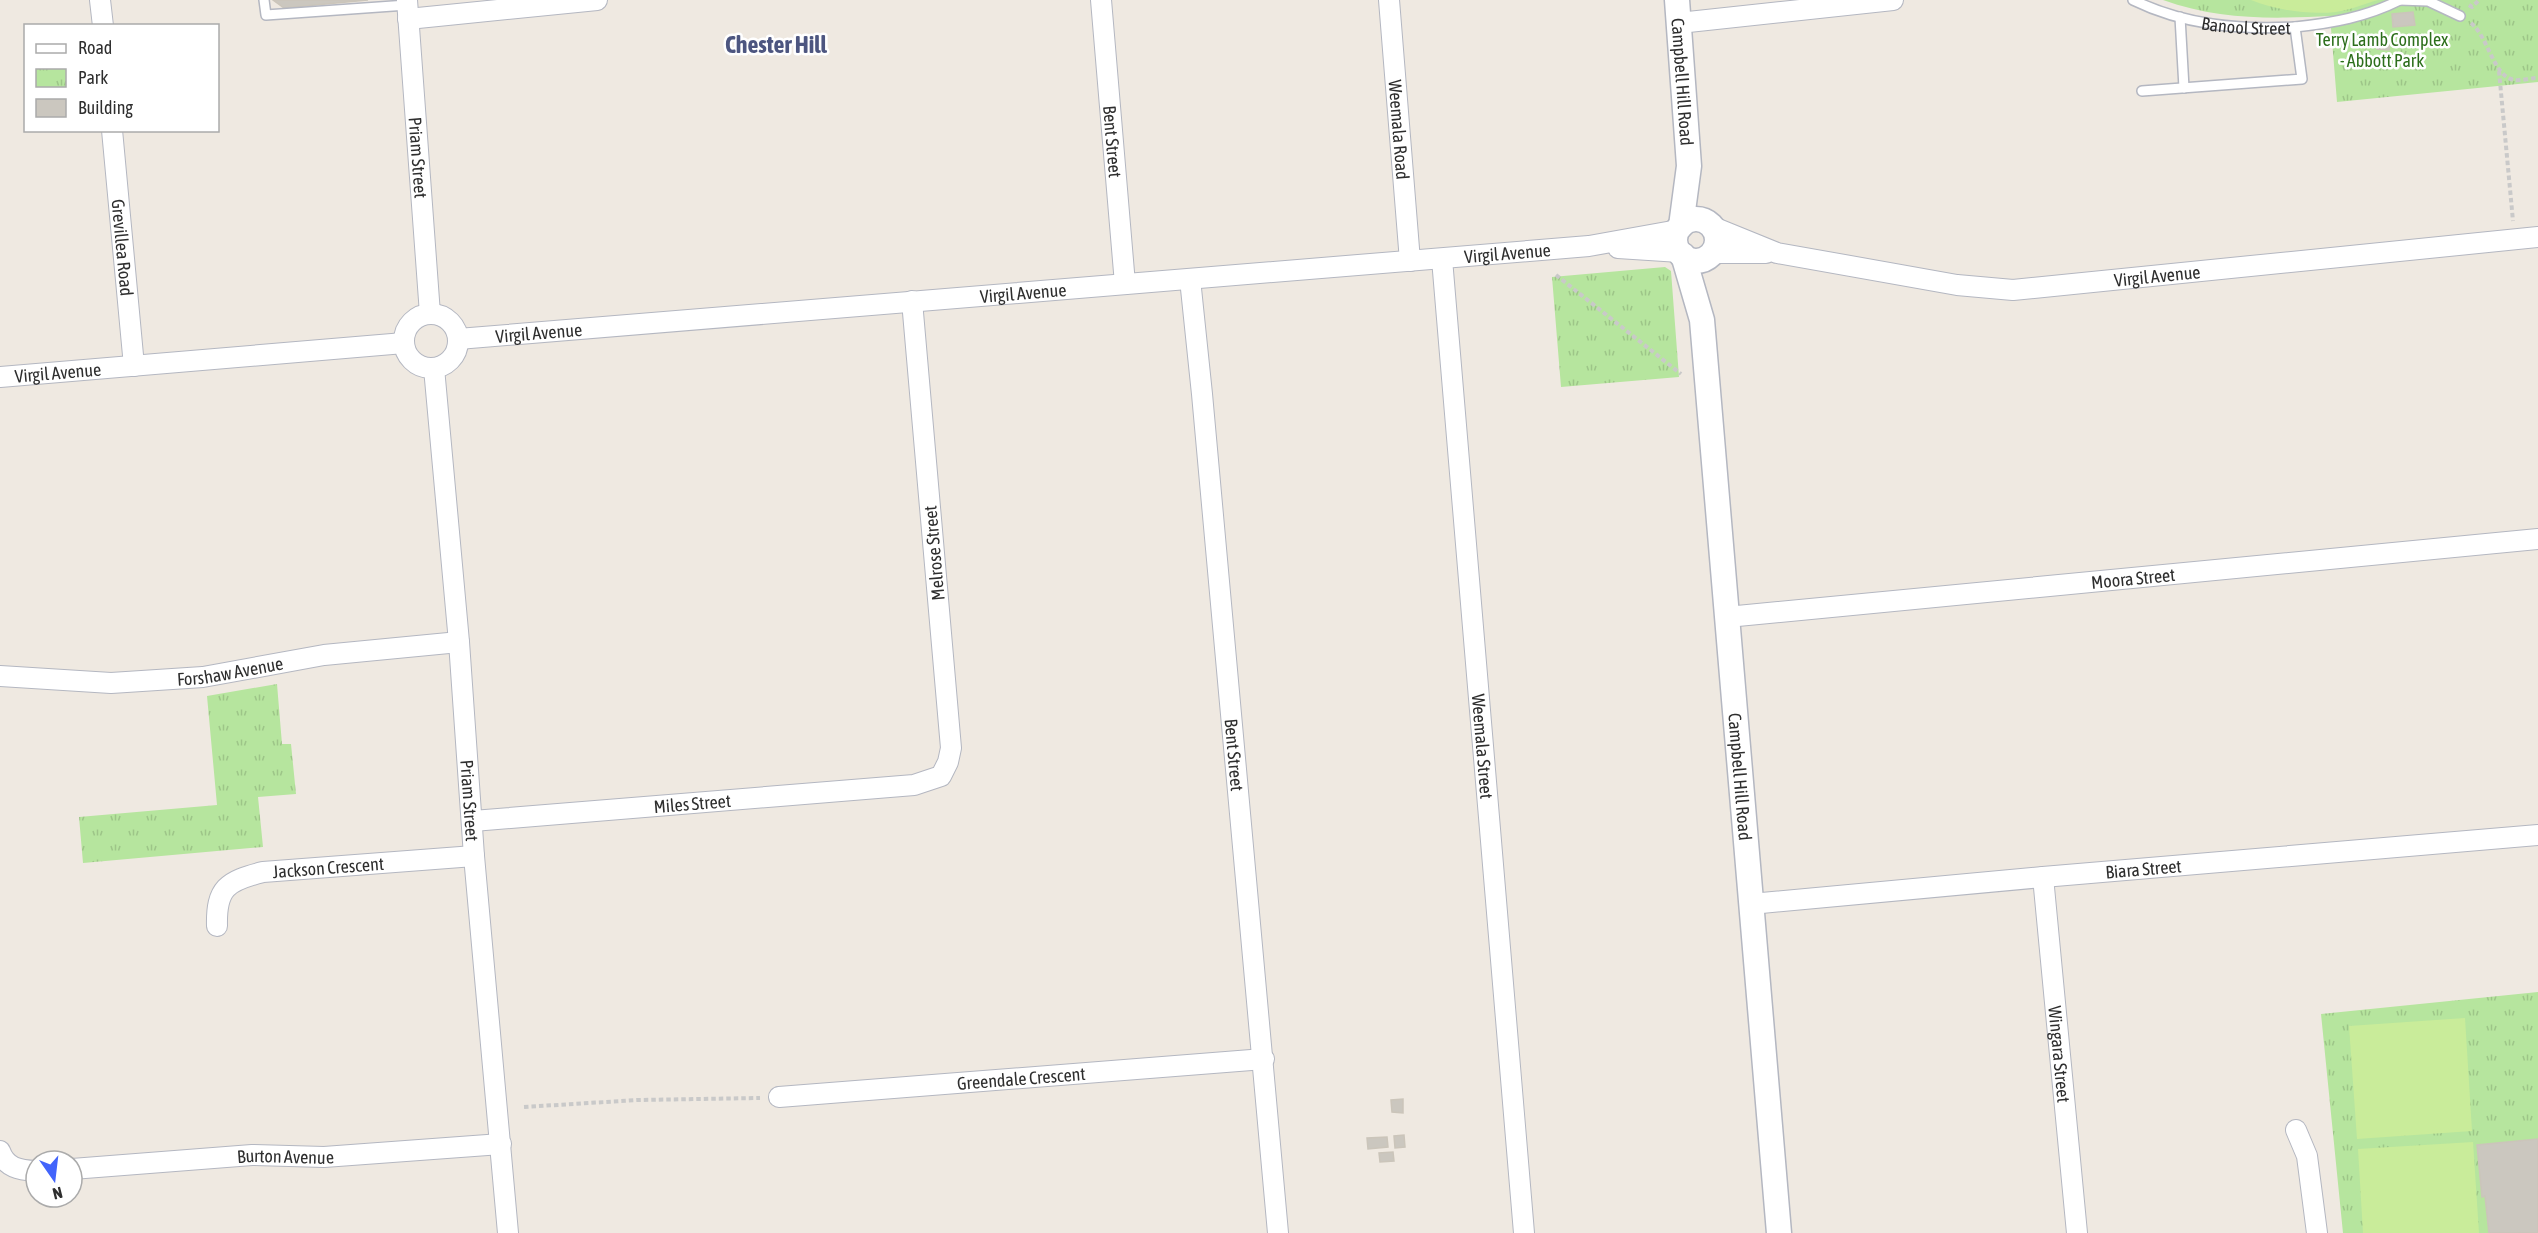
<svg xmlns="http://www.w3.org/2000/svg" width="2538" height="1233" viewBox="0 0 2538 1233" font-family="'Asap Condensed',sans-serif">
<defs>
<pattern id="park-tufts" width="24" height="20" patternUnits="userSpaceOnUse" patternTransform="scale(1.5)"><rect width="24" height="20" fill="#b6e59e"/><path d="M3 7l-1-3M5 7V3M7 7l1-3M15 17l-1-3M17 17v-4M19 17l1-3" fill="none" stroke="#9dc588"/></pattern>
</defs>
<rect width="100%" height="100%" fill="#efe9e1"/>
<path fill="url(#park-tufts)" d="M2163,0h375v82l-201,20 -7,-86c-58,3 -112,4 -167,-16z
M1665,267l6,4 8,106 -118,10 -9,-110z
M277,684l5,60h9l5,50 -38,3 5,50 -180,16 -4,-46 138,-12 -10,-109z
M2538,992v241h-195l-22,-219z"/>
<path fill="#c9ec9a" d="M2251,0h127c-14,4 -28,10 -42,12 -28,3 -60,-2 -85,-12z
M2465,1018l7,113 -115,8 -8,-113z
M2473,1142l6,91h-116l-5,-84z"/>
<path fill="#cbc7bf" stroke="#cbc5ba" stroke-width="1.5" d="M273,0h95l-84,8z
M2413,12l2,13 -22,2 -1,-13z
M2378,40l12,1 -1,9 -12,-1z
M1403,1099v14l-11,-1 -1,-12z
M1404,1135l1,12 -10,1 -1,-12z
M1387,1137l1,10 -20,2 -1,-11z
M2538,1139v94h-49l-4,-37 -3,1 -5,-52z
M1393,1152l1,9 -14,1 -1,-9z"/>
<g fill="none" stroke-linecap="round" stroke-linejoin="round">
<defs>
<g id="service">
<path d="M264,0l2,15 141,-10"/>
<path id="s1" d="M2133,0c51,25 106,30 162,27l7,52 -160,12"/>
<path d="M2399,0l29,1 32,15"/>
<path d="M2180,17l4,71"/>
<path d="M2295,27c38,-4 71,-10 105,-27"/>
</g>
<g id="minor">
<path d="M100,0l3,26"/>
<path id="s2" d="M407,0l23,314"/>
<path id="s3" d="M1101,0l24,284"/>
<path id="s4" d="M1389,0l21,261"/>
<path d="M408,19l189,-19"/>
<path d="M1679,23l214,-23"/>
<path id="s5" d="M112,130l22,236"/>
<path id="s6" d="M1713,227l64,26 180,32 56,5 525,-53"/>
<path d="M1618,248l62,4"/>
<path d="M1712,253h54"/>
<path id="s7" d="M1442,259l82,974"/>
<path id="s8" d="M1190,279l12,115 76,839"/>
<circle cx="431" cy="341" r="27"/>
<path id="s9" d="M458,339l1131,-93 89,-16"/>
<path id="s10" d="M434,368l25,274 15,214 34,377"/>
<path id="s11" d="M0,377l404,-34"/>
<path id="s12" d="M1727,617l811,-78"/>
<path id="s13" d="M0,676l111,7 92,-6 121,-22 135,-13"/>
<path id="s14" d="M473,821l441,-36 27,-9 7,-14 3,-14 -39,-447"/>
<path id="s15" d="M2043,877l34,356"/>
<path id="s16" d="M1751,904l292,-27 495,-42"/>
<path id="s17" d="M217,926c-1,-38 10,-45 46,-54l211,-16"/>
<path id="s18" d="M779,1097l485,-38"/>
<path d="M2296,1130l11,26 10,77"/>
<path d="M0,1151c6,17 19,19 36,20"/>
<path id="s19" d="M72,1169l180,-14 72,2 177,-13"/>
</g>
<g id="tertiary">
<path id="s20" d="M1677,0l12,166 -8,60"/>
<circle cx="1696" cy="240" r="21"/>
<path id="s21" d="M1683,255l19,65 77,913"/>
</g>
</defs>
<use href="#service" stroke="#b4b7c1" stroke-width="12"/>
<use href="#minor" stroke="#b4b7c1" stroke-width="22"/>
<use href="#tertiary" stroke="#b4b7c1" stroke-width="27"/>
<path stroke="#c9c9c9" stroke-width="4" stroke-dasharray="4.5 3" stroke-linecap="butt" d="M2469,5l3,2 7,-7
M2471,23c18,15 22,53 43,57 7,1 17,-2 24,-2
M2499,71l14,150
M1556,275l125,99
M524,1107l114,-7 122,-2"/>
<use href="#service" stroke="#fff" stroke-width="9"/>
<use href="#minor" stroke="#fff" stroke-width="20"/>
<use href="#tertiary" stroke="#fff" stroke-width="24"/>
</g>
<g text-anchor="middle" dominant-baseline="central" stroke-width="5" stroke-linejoin="round" paint-order="stroke">
<g font-size="18" fill="#2e2e2e" stroke="#fff">
<text stroke="none"><textPath href="#s1" startOffset="117">Banool Street</textPath></text>
<text stroke="none"><textPath href="#s20" startOffset="82">Campbell Hill Road</textPath></text>
<text stroke="none"><textPath href="#s4" startOffset="130">Weemala Road</textPath></text>
<text stroke="none"><textPath href="#s3" startOffset="142">Bent Street</textPath></text>
<text stroke="none"><textPath href="#s2" startOffset="158">Priam Street</textPath></text>
<text stroke="none"><textPath href="#s5" startOffset="118">Grevillea Road</textPath></text>
<text stroke="none"><textPath href="#s9" startOffset="1053">Virgil Avenue</textPath></text>
<text stroke="none"><textPath href="#s6" startOffset="453">Virgil Avenue</textPath></text>
<text stroke="none"><textPath href="#s9" startOffset="567">Virgil Avenue</textPath></text>
<text stroke="none"><textPath href="#s9" startOffset="81">Virgil Avenue</textPath></text>
<text stroke="none"><textPath href="#s11" startOffset="58">Virgil Avenue</textPath></text>
<text transform="translate(934 553) rotate(-95)">Melrose Street</text>
<text stroke="none"><textPath href="#s12" startOffset="408">Moora Street</textPath></text>
<text stroke="none"><textPath href="#s13" startOffset="231">Forshaw Avenue</textPath></text>
<text stroke="none"><textPath href="#s7" startOffset="489">Weemala Street</textPath></text>
<text stroke="none"><textPath href="#s8" startOffset="478">Bent Street</textPath></text>
<text stroke="none"><textPath href="#s21" startOffset="526">Campbell Hill Road</textPath></text>
<text stroke="none"><textPath href="#s10" startOffset="434">Priam Street</textPath></text>
<text stroke="none"><textPath href="#s14" startOffset="220">Miles Street</textPath></text>
<text stroke="none"><textPath href="#s17" startOffset="146">Jackson Crescent</textPath></text>
<text stroke="none"><textPath href="#s16" startOffset="394">Biara Street</textPath></text>
<text stroke="none"><textPath href="#s15" startOffset="178">Wingara Street</textPath></text>
<text stroke="none"><textPath href="#s18" startOffset="243">Greendale Crescent</textPath></text>
<text stroke="none"><textPath href="#s19" startOffset="214">Burton Avenue</textPath></text>
</g>
<g font-size="18" fill="#2c6e1b" stroke="#fff">
<text x="2382" y="39">Terry Lamb Complex<tspan x="2382" dy="21">- Abbott Park</tspan></text>
</g>
<g font-size="24" font-weight="bold" fill="#4d5680" stroke="#fff">
<text x="776" y="44">Chester Hill</text>
</g>
</g>
<rect x="24" y="24" width="195" height="108" fill="#ffffff" stroke="#ababab" stroke-width="1.5"/>
<rect x="36" y="44" width="30" height="9" fill="#ffffff" stroke="#ababab" stroke-width="1.5"/>
<text x="78" y="54" font-size="18" fill="#2e2e2e">Road</text>
<rect x="36" y="69" width="30" height="18" fill="url(#park-tufts)" stroke="#ababab" stroke-width="1.5"/>
<text x="78" y="84" font-size="18" fill="#2e2e2e">Park</text>
<rect x="36" y="99" width="30" height="18" fill="#cbc7bf" stroke="#ababab" stroke-width="1.5"/>
<text x="78" y="114" font-size="18" fill="#2e2e2e">Building</text>
<g transform="translate(54 1179) rotate(166)"><circle r="28" fill="#ffffff" stroke="#ababab" stroke-width="1.5"/>
<path d="M0-4.5L10 22L0 15L-10 22Z" fill="#4264fb"/>
<text y="-9" font-size="16" font-weight="bold" text-anchor="middle" fill="#2e2e2e">N</text>
</g>
</svg>
